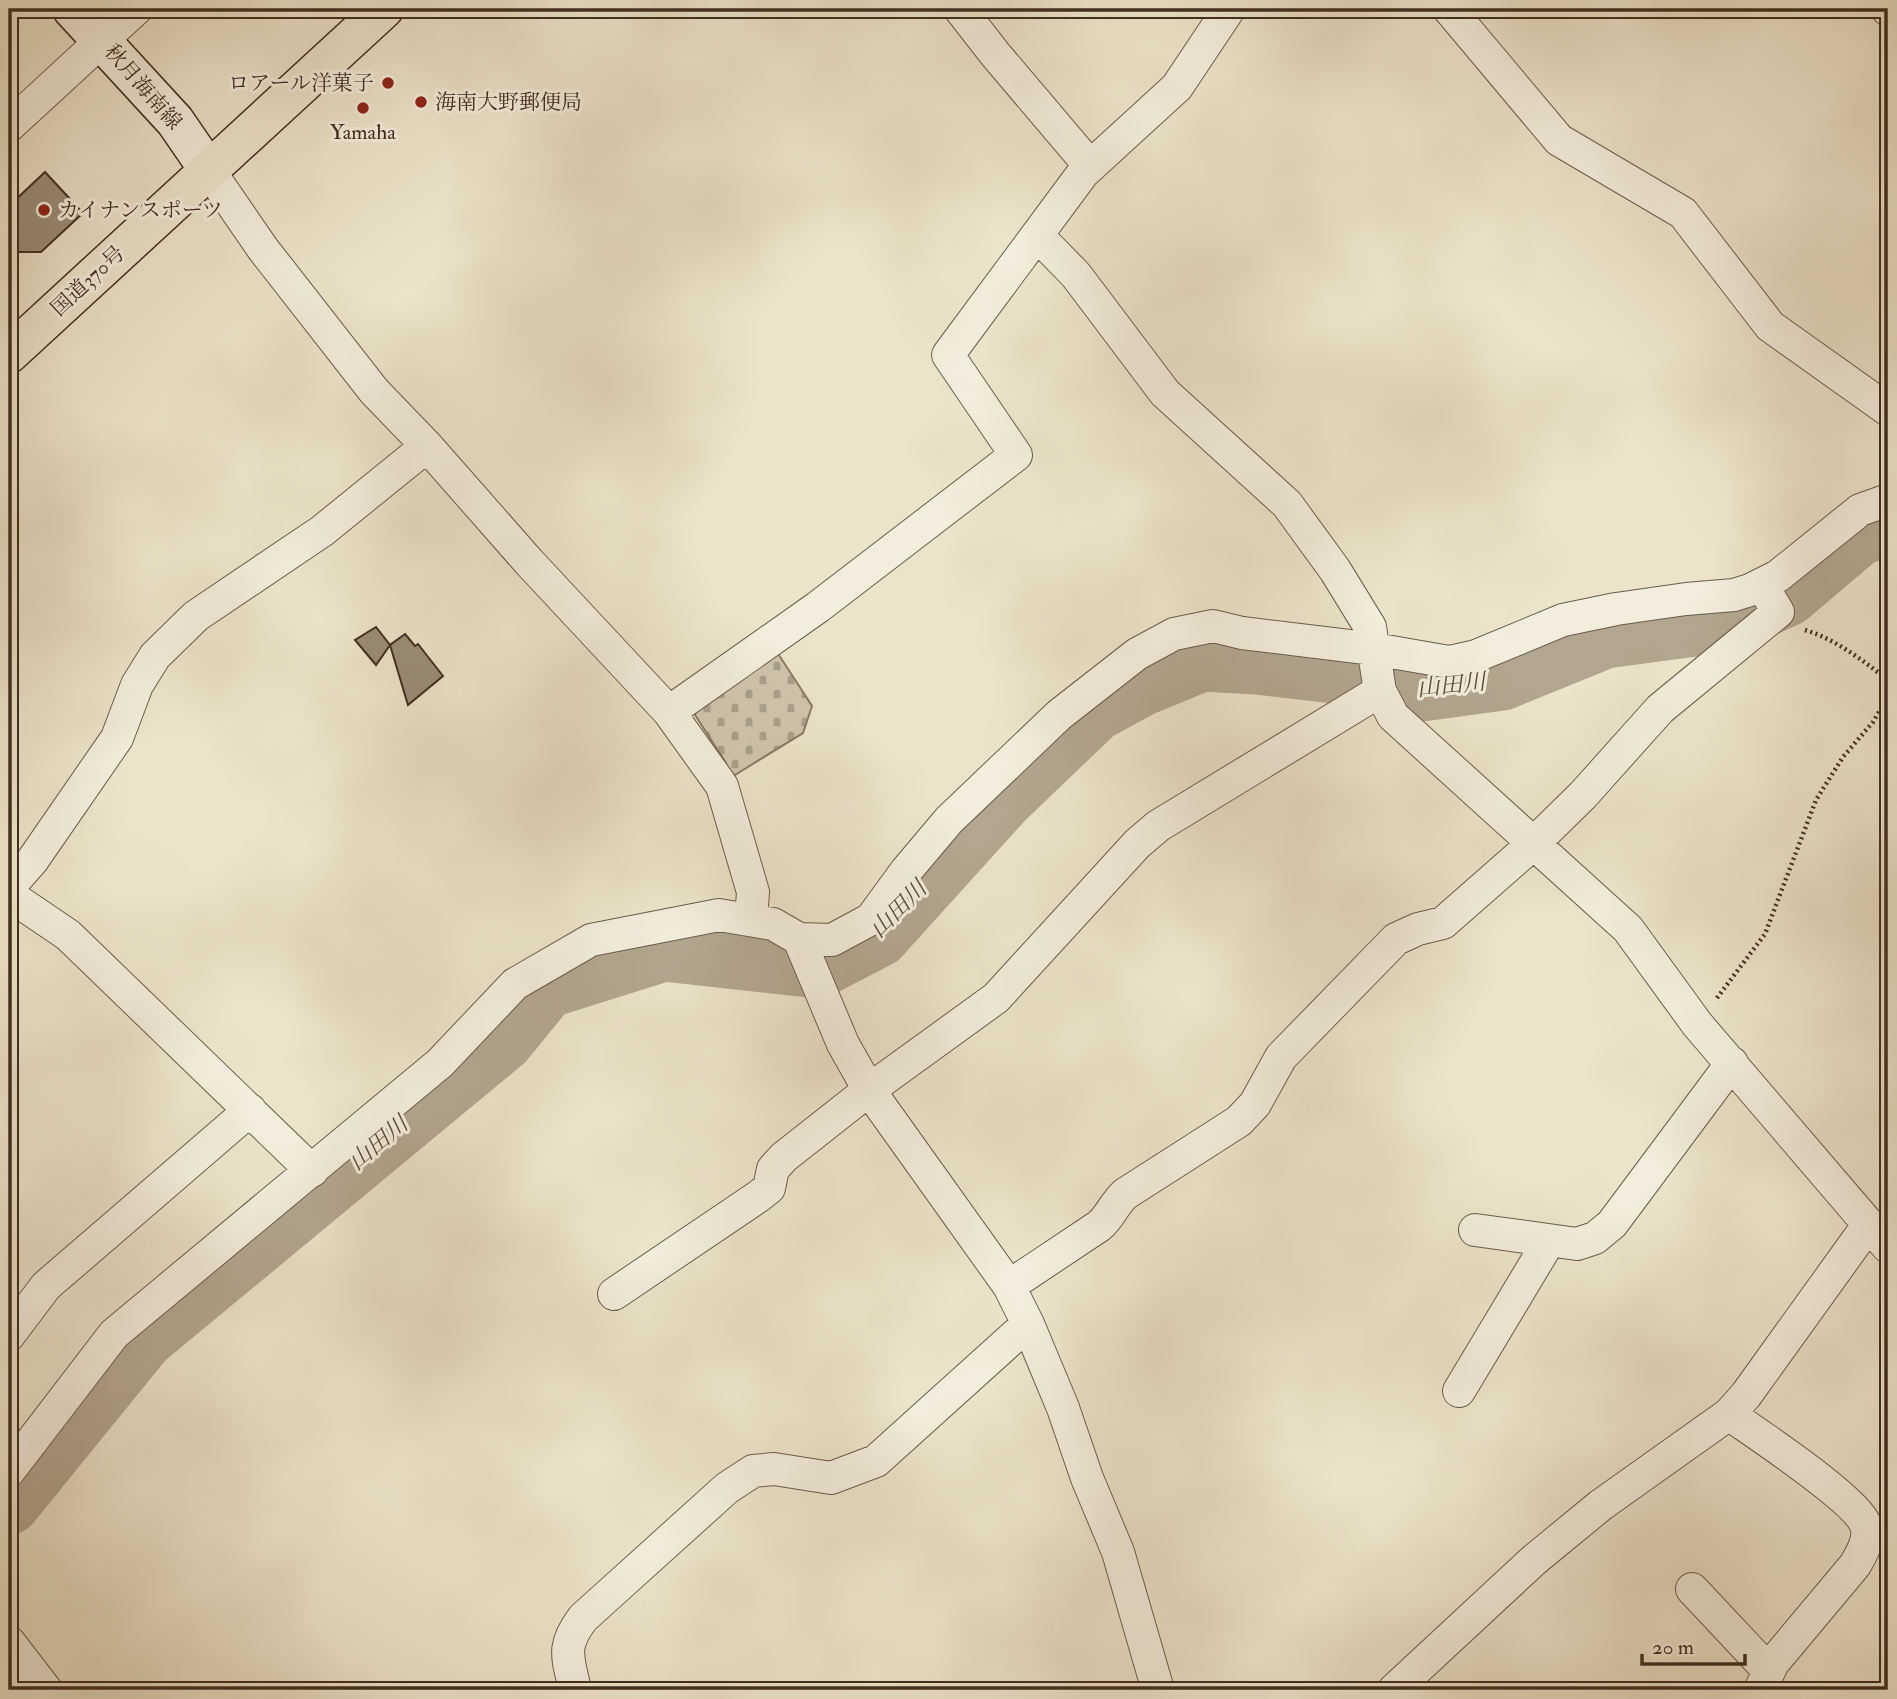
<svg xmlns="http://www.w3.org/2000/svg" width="1897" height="1699" viewBox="0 0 1897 1699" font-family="'IM FELL Double Pica','Noto Serif JP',serif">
<defs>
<pattern id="cemetery-stones" width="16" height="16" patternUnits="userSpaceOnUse" patternTransform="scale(1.75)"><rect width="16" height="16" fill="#cfc5ad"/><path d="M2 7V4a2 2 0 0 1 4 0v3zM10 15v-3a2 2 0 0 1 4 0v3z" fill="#a9a08c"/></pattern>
</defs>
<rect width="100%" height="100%" fill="#ece4ca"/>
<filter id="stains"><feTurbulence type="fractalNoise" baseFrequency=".00286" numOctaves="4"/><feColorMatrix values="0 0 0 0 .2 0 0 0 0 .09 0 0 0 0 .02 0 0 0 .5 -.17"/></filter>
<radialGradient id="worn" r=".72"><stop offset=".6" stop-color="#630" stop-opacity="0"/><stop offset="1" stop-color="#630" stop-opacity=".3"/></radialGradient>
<path fill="url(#cemetery-stones)" stroke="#887a66" stroke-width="2" d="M775,649l37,57 -9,27 -73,45 -4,-15 -38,-59z"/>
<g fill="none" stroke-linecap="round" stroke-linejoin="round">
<path stroke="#b2a690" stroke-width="63" d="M9,1503l134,-165 360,-298 43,-53 118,-37 154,17 60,-31 125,-138 92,-88 44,-24 63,-26 55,3 86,10 71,18 88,-12 103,-42 127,-17 55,-25 72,-61 29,-9"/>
</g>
<path fill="#998d78" stroke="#402e20" stroke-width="2" d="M45,172l38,41 -42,39h-24l-8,-9v-37z
M376,627l14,18 -14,20 -21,-25z
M405,634l10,12 3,-2 25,32 -35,29 -18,-60z"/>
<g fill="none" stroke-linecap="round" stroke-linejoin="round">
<defs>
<path id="street" d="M960,9l35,45 95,112
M1449,9l110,131 124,73 87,113 118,84
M1887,9l1,1
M9,126l127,-117
M208,169l55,80 111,142 53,55 102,116 140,150 53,74 31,106 -2,27
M1037,235l39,40 89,118 122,111 48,66 35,57 10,64 13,25 235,213 69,95 191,223
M669,712l149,-105 198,-152 -68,-100 135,-182 94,-86 52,-78
M9,887l23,-26 85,-123 20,-53 18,-29 41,-40 126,-85 105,-85
M9,895l59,40 244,236
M799,939l44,105 26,46 140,196 19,38 35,84 24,70 31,74 40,138
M1475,1230l102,14 18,-6 17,-14 120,-161
M1009,1286l90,-60c11,-9 15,-22 26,-32l114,-73 16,-17 26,-47 115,-118 22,-10 25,-6 90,-79 50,-49 77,-86 118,-97 -16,-27
M614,1294l145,-98 10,-8 4,-19 11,-12 85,-67 127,-92 141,-154 21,-18 222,-135
M9,1335l37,-49 204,-176
M1459,1391l90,-150
M1729,1414c26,19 133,88 138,115 2,12 -6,26 -12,36l-82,98 -13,27
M9,1471l105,-137 326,-271 75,-79 76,-44 128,-25 54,9 26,15 33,1 39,-21 35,-48 43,-51 110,-105 78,-61 37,-20 39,-8 29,7 132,16 75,13 27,-6 87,-36 53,-11 70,-10 48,-4 16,-5 28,-14 82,-66 28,-10
M1692,1589l77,82
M9,1642l37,48
M575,1690c-7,-33 -14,-43 8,-72l144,-130 26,-17 21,-2 57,9 45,-17 152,-137
M1394,1690l140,-130 67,-55 128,-91 17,-19 123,-171"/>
<path id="secondary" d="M72,9l103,112 33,48"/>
<path id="highway" d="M9,354l375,-345"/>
</defs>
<use href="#street" stroke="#6b5c4a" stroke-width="34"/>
<use href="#secondary" stroke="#402e20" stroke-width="41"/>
<use href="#highway" stroke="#402e20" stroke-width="41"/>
<path stroke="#402e20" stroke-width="4.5" stroke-dasharray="2 3.5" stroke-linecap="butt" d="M1805,630c32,10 57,30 83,50
M1717,998l48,-64 51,-134 27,-43 30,-35 15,-25"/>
<use href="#street" stroke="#f3eddd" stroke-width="32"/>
<use href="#secondary" stroke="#f3eddd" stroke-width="38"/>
<use href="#highway" stroke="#ece4ca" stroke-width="38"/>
</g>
<g fill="#8f2418" stroke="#f3eddd" stroke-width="2.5">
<circle cx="388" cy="83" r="7"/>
<circle cx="421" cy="102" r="7"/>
<circle cx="363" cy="108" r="7"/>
<circle cx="44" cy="210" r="7"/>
</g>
<g text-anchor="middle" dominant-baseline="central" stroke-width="6" stroke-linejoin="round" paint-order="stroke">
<g font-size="21" fill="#402e20" stroke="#f3eddd" text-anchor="start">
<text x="374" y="83" text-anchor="end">ロアール洋菓子</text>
<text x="435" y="102">海南大野郵便局</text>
<text x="363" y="132" text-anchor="middle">Yamaha</text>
<text x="58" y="210">カイナンスポーツ</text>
</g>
<g font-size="21" fill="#402e20" stroke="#f3eddd">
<text transform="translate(143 87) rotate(49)">秋月海南線</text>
<text transform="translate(88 281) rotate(-43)">国道370号</text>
</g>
<g font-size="23" font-style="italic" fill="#5c4c3c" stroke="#f3eddd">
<text transform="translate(1451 685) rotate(-6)">山田川</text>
<text transform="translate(898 909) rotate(-45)">山田川</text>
<text transform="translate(378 1143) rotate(-40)">山田川</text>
</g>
</g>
<rect width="1897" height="1699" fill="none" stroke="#ece4ca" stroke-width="35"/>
<rect x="10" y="10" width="1876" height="1678" fill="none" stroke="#402e20" stroke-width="3.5"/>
<rect x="18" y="18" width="1862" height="1664" fill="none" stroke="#402e20" stroke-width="2"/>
<path d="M1642 1654v10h103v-10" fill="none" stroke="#402e20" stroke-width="3.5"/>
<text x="1652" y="1654" font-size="21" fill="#402e20" stroke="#f3eddd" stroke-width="5" paint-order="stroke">20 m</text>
<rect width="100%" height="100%" filter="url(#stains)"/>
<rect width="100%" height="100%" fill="url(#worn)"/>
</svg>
